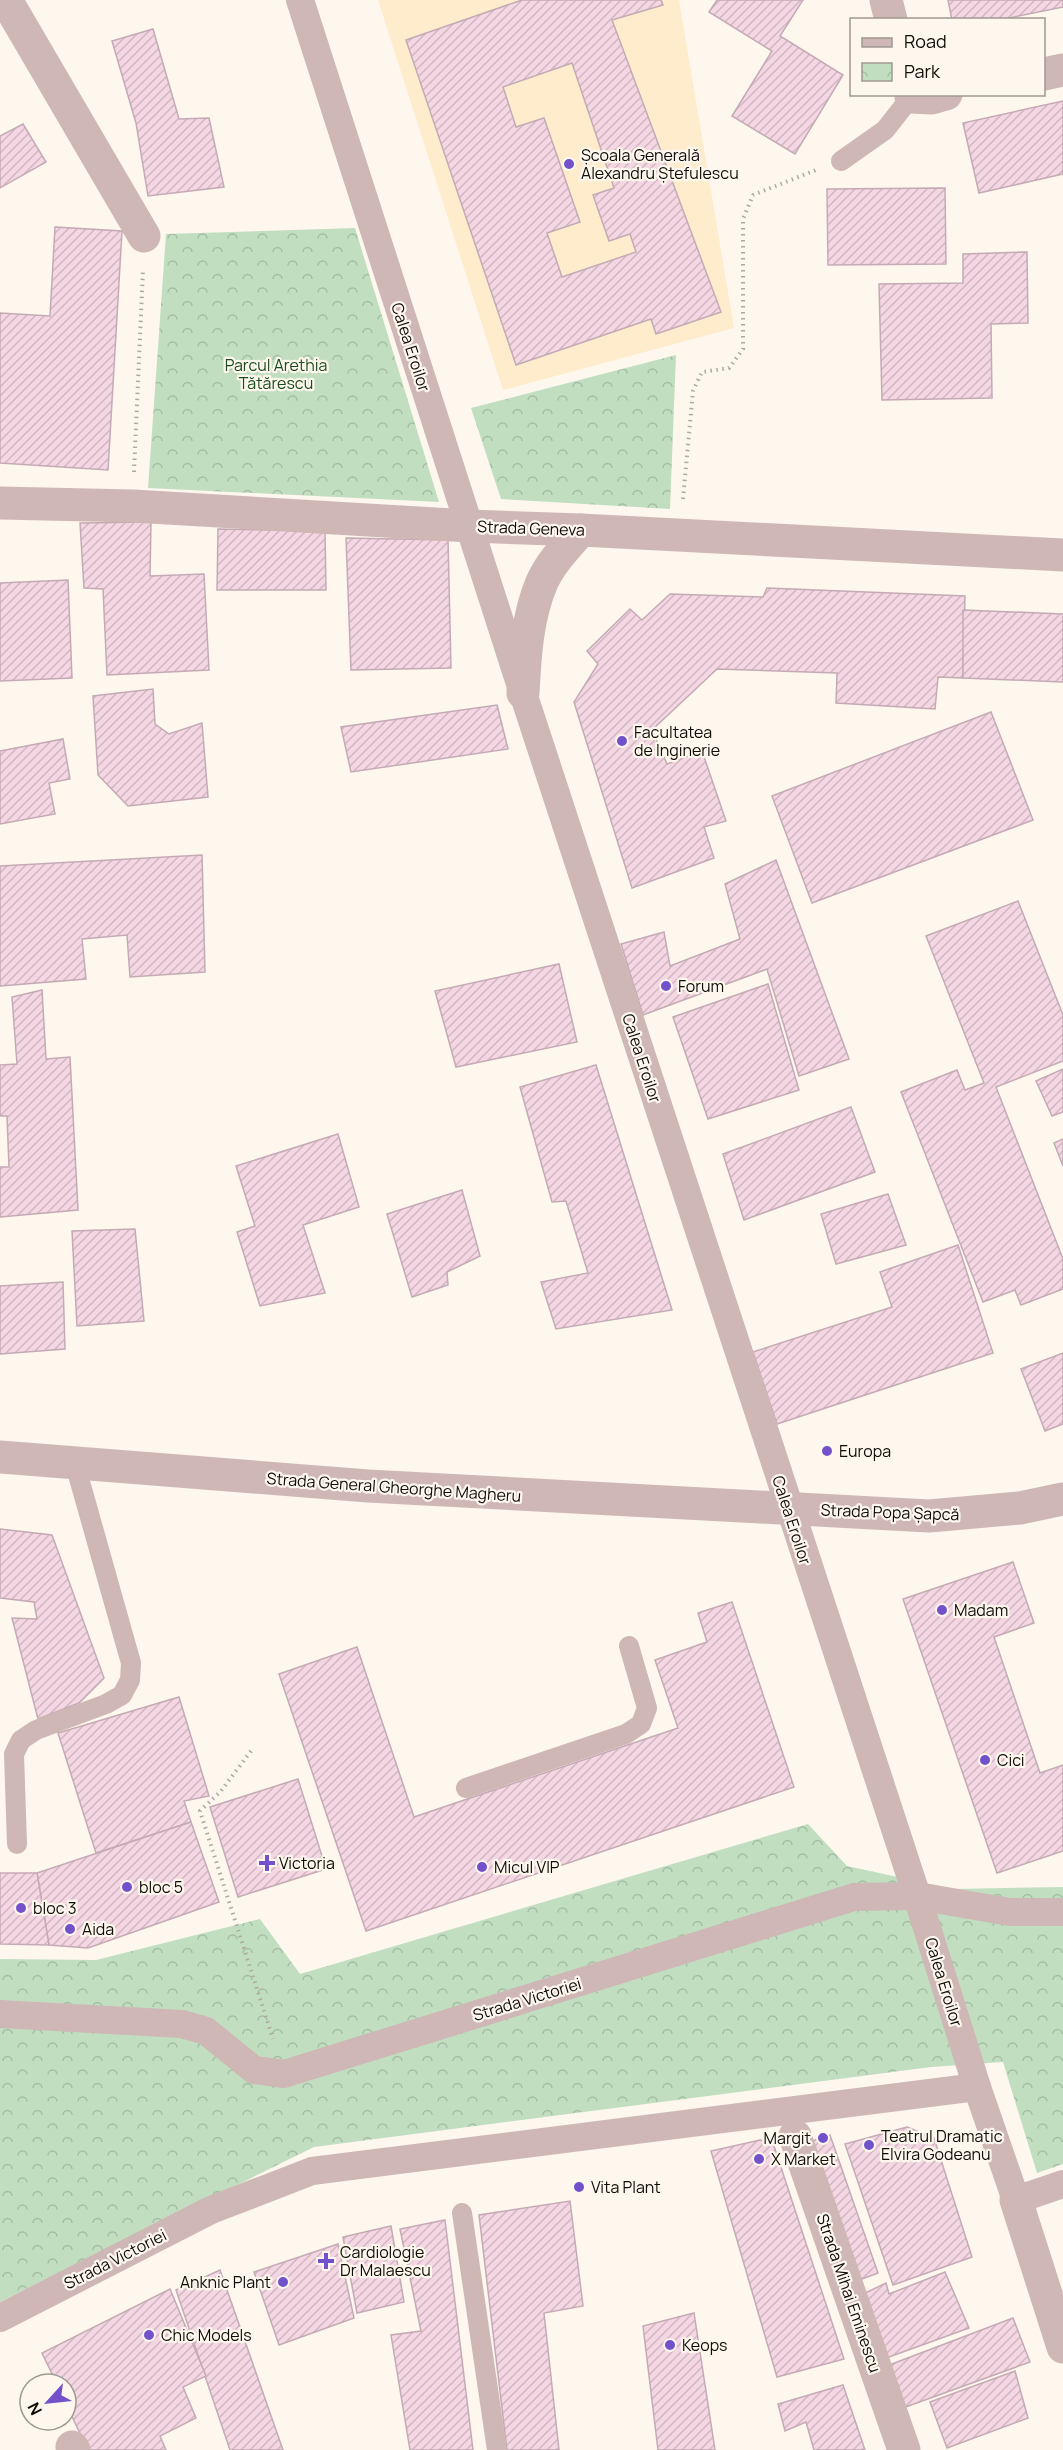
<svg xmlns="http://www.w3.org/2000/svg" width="1063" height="2450" viewBox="0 0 1063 2450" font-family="Manrope,sans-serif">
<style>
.built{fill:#feeccd}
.park{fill:url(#park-crowns)}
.building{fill:url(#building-hatch);stroke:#c5aab5;stroke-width:1.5;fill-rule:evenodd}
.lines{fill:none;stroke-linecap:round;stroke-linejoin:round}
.path{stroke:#afa9a1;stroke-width:4;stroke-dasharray:1.5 4.5;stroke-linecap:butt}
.service{stroke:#cfb7b5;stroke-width:20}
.pedestrian{stroke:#cfb7b5;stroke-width:28}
.minor{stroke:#cfb7b5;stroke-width:33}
.tertiary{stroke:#cfb7b5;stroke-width:33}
.poi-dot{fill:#7351cb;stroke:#fdf7ee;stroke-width:2}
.labels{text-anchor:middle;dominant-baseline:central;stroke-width:4.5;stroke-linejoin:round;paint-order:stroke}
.poi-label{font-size:16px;fill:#100c05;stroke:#fdf7ee;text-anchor:start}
.street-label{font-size:16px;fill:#100c05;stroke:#fdf7ee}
.park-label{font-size:16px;fill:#1a4d1d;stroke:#fdf7ee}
</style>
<defs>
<pattern id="park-crowns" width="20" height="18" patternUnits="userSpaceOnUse" patternTransform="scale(1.5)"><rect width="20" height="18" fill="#c1dec0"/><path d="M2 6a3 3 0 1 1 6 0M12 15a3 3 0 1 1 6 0" fill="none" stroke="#a5bda4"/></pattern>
<pattern id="building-hatch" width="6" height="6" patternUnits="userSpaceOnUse" patternTransform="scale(1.5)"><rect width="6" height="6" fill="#f4d7e3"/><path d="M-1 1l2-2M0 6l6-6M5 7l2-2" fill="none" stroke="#d0b7c1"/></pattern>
</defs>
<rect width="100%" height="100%" fill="#fdf7ee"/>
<path class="built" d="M378,0H679L734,328L503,390Z"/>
<g class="park">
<path d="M355,228L439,502L148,488L166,234Z"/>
<path d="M676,355L670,509L501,499L471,408Z"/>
<path d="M808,1824L847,1866L953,1889L1063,1887V2164L1037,2173L1003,2062L931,2067L314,2147L0,2302V1959L96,1960L260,1919L300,1974Z"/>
</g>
<g class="building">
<path d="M522,0H661L663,5L612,20L721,312L656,334L651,319L516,365L406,40ZM572,63L614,188L593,195L609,241L630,234L636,252L562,277L547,233L580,222L544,118L516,127L503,87Z"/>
<path d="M717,0H803L780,36L843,75L795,154L732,116L772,51L709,12Z"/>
<path d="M948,0H1063V7L999,20H952Z"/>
<path d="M153,29L179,119L209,118L224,187L148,196L136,123L112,41Z"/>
<path d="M1063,101V174L979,193L963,123Z"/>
<path d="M23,124L46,162L0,188V136Z"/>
<path d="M945,188L946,264L828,265L827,189Z"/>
<path d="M55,227L122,231L108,470L0,463V313L50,316Z"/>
<path d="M1027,252L1028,323L991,324L992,398L882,400L879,284L963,283V254Z"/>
<path d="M151,522L150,576L204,574L209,670L107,675L103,589L84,588L80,523Z"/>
<path d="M218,529L325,531L326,590H217Z"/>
<path d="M346,538L448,540L451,668L351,670Z"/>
<path d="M68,580L72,678L0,681V583Z"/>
<path d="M767,588L965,596L963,678L938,677L935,709L836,703L837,673L717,669L652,730L667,764L702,751L726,821L704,827L714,858L632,888L574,702L598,664L587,651L630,609L642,620L670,594L763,597Z"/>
<path d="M963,610L1063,614V682L963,678Z"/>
<path d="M153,689L155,724L169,734L202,723L208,797L128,806L98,775L93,696Z"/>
<path d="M497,705L508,749L351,772L341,727Z"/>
<path d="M991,712L1033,820L812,903L772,796Z"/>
<path d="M63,739L70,779L49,783L55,814L0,824V751Z"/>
<path d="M202,855L205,972L130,977L127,935L82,939L86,979L0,986V866Z"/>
<path d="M776,860L849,1059L799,1076L767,969L643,1015L621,944L664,932L670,966L740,939L725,884Z"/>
<path d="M1018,901L1063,1015V1061L996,1087L1063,1259V1289L1021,1305L1015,1290L983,1302L901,1092L957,1070L965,1090L984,1083L926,936Z"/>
<path d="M559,964L577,1042L456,1067L435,991Z"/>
<path d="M768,984L799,1090L708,1119L673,1017Z"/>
<path d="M42,990L46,1059L70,1057L78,1210L0,1217V1167H9L7,1116H0V1065L17,1064L12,997Z"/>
<path d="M596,1065L672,1310L556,1329L541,1282L588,1273L566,1201L552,1202L520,1087Z"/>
<path d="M1063,1069V1112L1052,1116L1036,1081Z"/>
<path d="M851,1107L875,1172L744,1220L723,1154Z"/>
<path d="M338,1134L359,1207L303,1225L325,1293L260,1306L237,1232L255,1226L236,1166Z"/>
<path d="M1063,1139V1166L1054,1143Z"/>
<path d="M462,1190L480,1256L447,1272L448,1285L412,1297L387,1214Z"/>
<path d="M888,1194L906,1245L836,1264L821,1214Z"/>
<path d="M135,1229L144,1321L77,1326L72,1231Z"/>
<path d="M958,1245L993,1353L777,1424L753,1352L892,1307L880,1272Z"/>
<path d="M63,1282L65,1349L0,1354V1286Z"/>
<path d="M1063,1353V1424L1045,1431L1021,1369Z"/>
<path d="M0,1529L52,1535L104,1678L79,1703L38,1719L12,1618L37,1619L34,1602L0,1598Z"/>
<path d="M1013,1562L1034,1623L994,1637L1040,1773L1063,1765V1851L997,1873L903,1599Z"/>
<path d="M732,1602L794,1787L366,1931L279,1674L357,1647L414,1817L678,1728L655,1660L707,1642L698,1613Z"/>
<path d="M179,1697L209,1796L184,1801L191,1822L96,1853L58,1733Z"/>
<path d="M298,1779L326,1869L238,1897L210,1807Z"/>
<path d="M191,1822L219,1902L88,1948L49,1945L37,1873Z"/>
<path d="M0,1873H37L49,1945L0,1944Z"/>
<path d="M907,2127L934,2138L972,2257L893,2285L845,2144Z"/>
<path d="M830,2135L878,2273L854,2282L804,2144Z"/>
<path d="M760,2140L773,2143L844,2359L777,2377L711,2151Z"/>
<path d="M570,2201L583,2306L544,2313L559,2450H507L479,2215Z"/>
<path d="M445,2220L473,2450H410L391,2335L421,2331L400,2229Z"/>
<path d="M391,2226L404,2302L357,2313L343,2237Z"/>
<path d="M338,2244L354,2318L279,2345L254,2272Z"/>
<path d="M220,2270L283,2450H230L176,2290Z"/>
<path d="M945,2272L969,2328L878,2361L857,2297L886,2283L889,2294Z"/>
<path d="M170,2289L206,2376L183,2387L196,2418L160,2436L166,2450H88L66,2404V2384H57L42,2353Z"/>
<path d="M694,2313L715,2450H658L643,2326Z"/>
<path d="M1013,2318L1030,2362L900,2409L884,2367Z"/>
<path d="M1015,2371L1028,2418L947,2448L930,2402Z"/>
<path d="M843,2385L865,2450H814L806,2422L785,2431L778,2404Z"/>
</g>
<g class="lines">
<g class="path">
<path d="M134,472L143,270"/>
<path d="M683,499L693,391L702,372L729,368L743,349V219L753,195L816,170"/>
<path d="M251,1751L221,1791L200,1811L273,2039"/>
</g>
<g class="service">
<path d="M841,161L885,130L911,97"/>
<path d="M466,1788L626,1734L641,1724L647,1708L629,1646"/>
<path d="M17,1844L14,1754L21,1740L36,1730L106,1704L122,1695L130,1680L131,1663L75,1464"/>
<path d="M462,2213L497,2450"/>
</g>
<g class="pedestrian">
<path d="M300,0L523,693L917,1896L977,2087L1016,2200L1063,2184"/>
<path d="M0,2014L182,2024L206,2031L254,2070L284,2074L854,1897L917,1896L1010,1912H1063"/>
<path d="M0,2318L211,2210L312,2171L977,2087"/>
</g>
<g class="minor">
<path d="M6,0L144,236"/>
<path d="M886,0L891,20"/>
<path d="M1044,74L1063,70"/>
<path d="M911,94V97L932,98L946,94"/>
<path d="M523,693C525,656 527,617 542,582C551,562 567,546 581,530"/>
<path d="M795,2136L904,2450"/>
<path d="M1016,2200L1063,2347"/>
<path d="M72,2447L74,2450"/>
</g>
<g class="tertiary">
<path d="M0,503L133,506L469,526L581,530L1063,555"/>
<path d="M0,1457L368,1486L929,1516L1020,1508L1063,1499"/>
</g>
</g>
<g class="poi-dot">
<circle cx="569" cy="164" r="6"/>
<circle cx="622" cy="741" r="6"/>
<circle cx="666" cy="986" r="6"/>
<circle cx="827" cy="1451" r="6"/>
<circle cx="942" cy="1610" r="6"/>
<circle cx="985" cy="1760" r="6"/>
<path d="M264 1854h6v6h6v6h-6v6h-6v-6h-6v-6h6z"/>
<circle cx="482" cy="1867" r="6"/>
<circle cx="127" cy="1887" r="6"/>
<circle cx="21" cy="1908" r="6"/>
<circle cx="70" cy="1929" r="6"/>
<circle cx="823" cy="2138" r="6"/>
<circle cx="869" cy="2145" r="6"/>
<circle cx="759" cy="2159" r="6"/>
<circle cx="579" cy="2187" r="6"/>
<path d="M323 2252h6v6h6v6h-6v6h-6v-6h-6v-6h6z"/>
<circle cx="283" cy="2282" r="6"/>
<circle cx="149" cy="2335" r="6"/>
<circle cx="670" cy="2345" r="6"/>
</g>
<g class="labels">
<g class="poi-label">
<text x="581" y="155">Școala Generală<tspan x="581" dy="18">Alexandru Ștefulescu</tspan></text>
<text x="634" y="732">Facultatea<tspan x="634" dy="18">de Inginerie</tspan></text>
<text x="678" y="986">Forum</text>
<text x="839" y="1451">Europa</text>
<text x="954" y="1610">Madam</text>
<text x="997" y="1760">Cici</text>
<text x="279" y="1863">Victoria</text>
<text x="494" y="1867">Micul VIP</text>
<text x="139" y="1887">bloc 5</text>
<text x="33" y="1908">bloc 3</text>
<text x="82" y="1929">Aida</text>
<text x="881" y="2136">Teatrul Dramatic<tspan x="881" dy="18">Elvira Godeanu</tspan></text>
<text x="811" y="2138" text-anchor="end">Margit</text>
<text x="771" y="2159">X Market</text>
<text x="591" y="2187">Vita Plant</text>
<text x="340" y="2252">Cardiologie<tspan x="340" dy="18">Dr Malaescu</tspan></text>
<text x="271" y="2282" text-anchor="end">Anknic Plant</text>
<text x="161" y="2335">Chic Models</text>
<text x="682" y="2345">Keops</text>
</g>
<g class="street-label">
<text transform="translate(411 347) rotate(72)">Calea Eroilor</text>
<text transform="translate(531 528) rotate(2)">Strada Geneva</text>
<text transform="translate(642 1058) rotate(72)">Calea Eroilor</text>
<text transform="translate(394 1487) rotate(4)">Strada General Gheorghe Magheru</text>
<text transform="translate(890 1512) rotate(2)">Strada Popa Șapcă</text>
<text transform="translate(792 1520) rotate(72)">Calea Eroilor</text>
<text transform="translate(944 1982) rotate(73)">Calea Eroilor</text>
<text transform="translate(527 1999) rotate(-17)">Strada Victoriei</text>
<text transform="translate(115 2259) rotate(-27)">Strada Victoriei</text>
<text transform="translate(849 2293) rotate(71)">Strada Mihai Eminescu</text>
</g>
<g class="park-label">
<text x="276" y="365">Parcul Arethia<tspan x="276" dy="18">Tătărescu</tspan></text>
</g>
</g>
<rect x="850" y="18" width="195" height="78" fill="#fdf7ee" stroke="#9e9991" stroke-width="1.5"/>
<rect x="862" y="38" width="30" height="9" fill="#cfb7b5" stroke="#9e9991" stroke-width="1.5"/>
<text x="904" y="48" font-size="18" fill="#100c05">Road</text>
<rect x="862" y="63" width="30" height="18" fill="url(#park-crowns)" stroke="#9e9991" stroke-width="1.5"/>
<text x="904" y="78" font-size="18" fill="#100c05">Park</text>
<g transform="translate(48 2402) rotate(243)"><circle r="28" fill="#fdf7ee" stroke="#9e9991" stroke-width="1.5"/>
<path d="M0-4.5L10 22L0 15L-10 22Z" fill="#7351cb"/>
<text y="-9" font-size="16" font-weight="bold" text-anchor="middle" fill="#100c05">N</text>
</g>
</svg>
